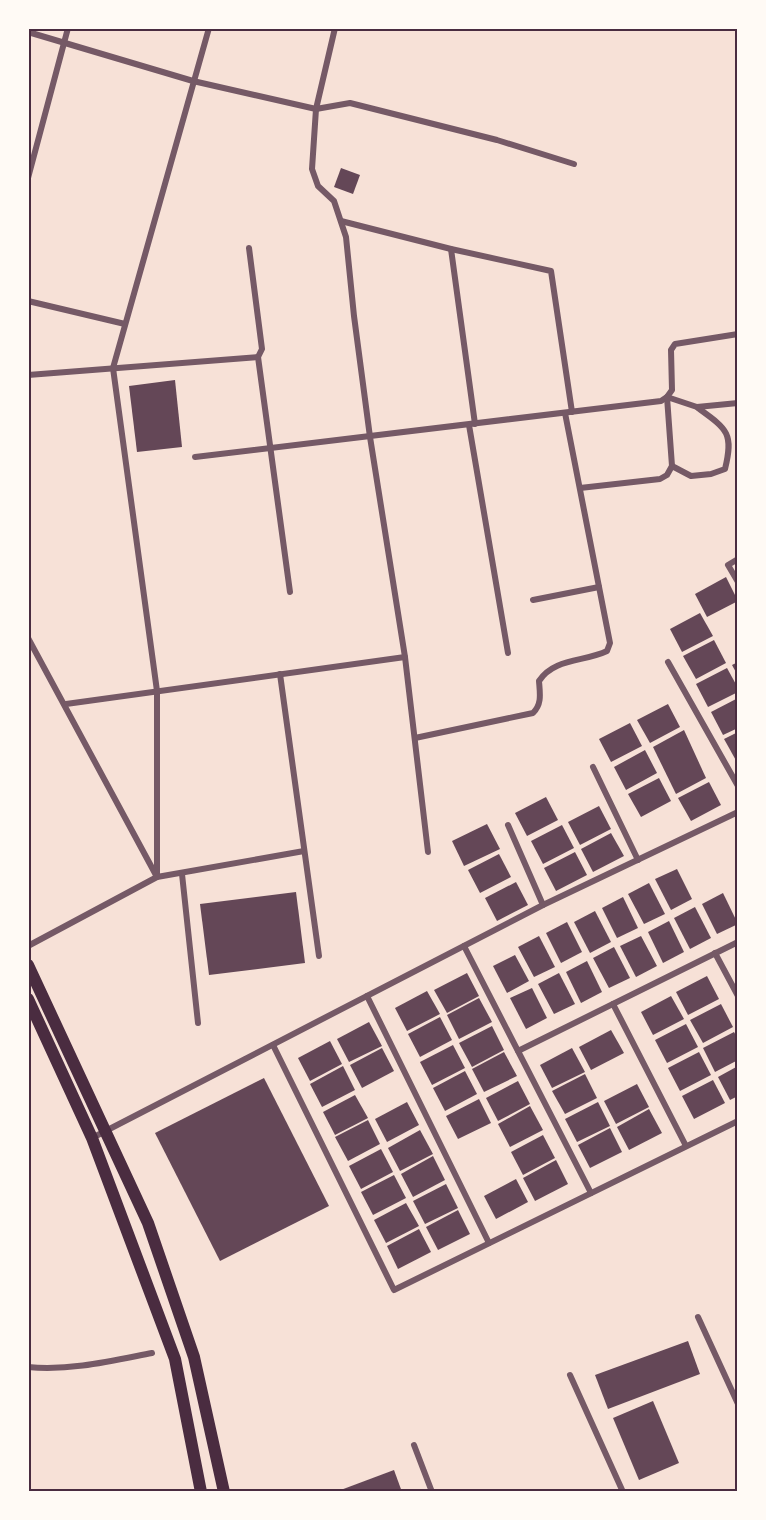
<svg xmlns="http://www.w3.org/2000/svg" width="766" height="1520" viewBox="0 0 766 1520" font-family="'PT Serif',serif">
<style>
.building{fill:#644757}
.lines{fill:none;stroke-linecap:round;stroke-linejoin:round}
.minor{stroke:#755966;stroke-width:6}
.secondary{stroke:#4a2c40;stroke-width:12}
.neatline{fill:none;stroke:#4a2c40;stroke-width:2}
</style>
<rect width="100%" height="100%" fill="#f7e1d7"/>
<g class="building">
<path d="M341,168L360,175L353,194L334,187Z"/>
<path d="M175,380L182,447L137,452L129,386Z"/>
<path d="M726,577L738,601L707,617L695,594Z"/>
<path d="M700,613L713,636L682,652L670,629Z"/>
<path d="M714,640L726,663L696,679L683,656Z"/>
<path d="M738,662V676L732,665Z"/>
<path d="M727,668L738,688V692L708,707L696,684Z"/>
<path d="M738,698V728L723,735L711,712Z"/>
<path d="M668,704L680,727L650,743L637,720Z"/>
<path d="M630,723L642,746L611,762L599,739Z"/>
<path d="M684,730L706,778L676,794L653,747Z"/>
<path d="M738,732V764L724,739Z"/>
<path d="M645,750L657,773L626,790L614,767Z"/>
<path d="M659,778L671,801L641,817L628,794Z"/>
<path d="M709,782L721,805L691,821L678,798Z"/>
<path d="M546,797L558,820L527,836L515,813Z"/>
<path d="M599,806L611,829L580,845L568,822Z"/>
<path d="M487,824L500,849L464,866L452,841Z"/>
<path d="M562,825L574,848L543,864L531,841Z"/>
<path d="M611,833L624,856L593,872L581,849Z"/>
<path d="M575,852L587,875L556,891L544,868Z"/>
<path d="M499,854L511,877L480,893L468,870Z"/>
<path d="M677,869L692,899L671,910L655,879Z"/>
<path d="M516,882L528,905L497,921L485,898Z"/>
<path d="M649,883L665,914L644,924L628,894Z"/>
<path d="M296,892L305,963L209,975L200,904Z"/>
<path d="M723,893L738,924L717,934L702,904Z"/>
<path d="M623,897L638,928L617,938L602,908Z"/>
<path d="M695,907L711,938L690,949L674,918Z"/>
<path d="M595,911L611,942L590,953L574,922Z"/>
<path d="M669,921L684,952L663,963L648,932Z"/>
<path d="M567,922L582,952L561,963L546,933Z"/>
<path d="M539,936L555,967L534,977L518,947Z"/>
<path d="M641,936L657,966L636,977L620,946Z"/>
<path d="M614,947L630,978L609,988L593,958Z"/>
<path d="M515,955L529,981L507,993L493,966Z"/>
<path d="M587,961L602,992L581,1003L566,972Z"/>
<path d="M467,973L479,996L447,1013L434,990Z"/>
<path d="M559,973L575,1004L554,1014L538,984Z"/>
<path d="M707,976L719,999L688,1015L676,992Z"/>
<path d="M532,988L547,1018L526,1029L510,998Z"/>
<path d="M427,991L440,1014L407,1031L395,1008Z"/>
<path d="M671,996L684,1019L653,1035L641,1012Z"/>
<path d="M479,998L492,1022L459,1039L447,1015Z"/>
<path d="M721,1004L733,1027L703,1043L690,1020Z"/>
<path d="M440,1017L452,1040L420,1057L408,1034Z"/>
<path d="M369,1022L382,1046L349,1062L337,1039Z"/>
<path d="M686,1024L698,1047L667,1063L655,1040Z"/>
<path d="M492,1026L504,1050L472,1067L459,1043Z"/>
<path d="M611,1030L624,1053L591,1070L579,1047Z"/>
<path d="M734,1032L738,1039V1060L715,1072L703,1048Z"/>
<path d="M330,1041L342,1064L310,1081L298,1058Z"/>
<path d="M453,1045L465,1068L432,1085L420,1062Z"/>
<path d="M382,1048L394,1071L362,1088L350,1065Z"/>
<path d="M572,1048L585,1072L552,1088L540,1065Z"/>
<path d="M504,1052L517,1076L484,1092L472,1069Z"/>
<path d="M699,1052L711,1075L680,1091L668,1068Z"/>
<path d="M343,1066L355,1090L322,1107L310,1084Z"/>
<path d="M738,1066V1096L730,1100L718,1077Z"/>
<path d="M465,1071L477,1094L445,1111L433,1088Z"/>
<path d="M585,1074L597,1098L565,1114L552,1091Z"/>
<path d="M264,1078L329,1206L220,1261L155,1133Z"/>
<path d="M713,1080L725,1103L694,1119L682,1096Z"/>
<path d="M518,1081L530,1104L498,1121L486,1098Z"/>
<path d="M637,1084L649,1107L616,1124L604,1101Z"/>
<path d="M355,1095L368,1118L335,1135L323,1112Z"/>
<path d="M479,1099L491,1123L458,1139L446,1116Z"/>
<path d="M407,1102L419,1125L387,1142L375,1119Z"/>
<path d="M598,1102L610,1126L577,1142L565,1119Z"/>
<path d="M530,1106L543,1130L510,1147L498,1124Z"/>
<path d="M649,1109L662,1133L629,1150L617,1127Z"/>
<path d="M368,1120L380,1144L348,1161L335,1137Z"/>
<path d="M610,1128L622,1152L590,1168L578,1145Z"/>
<path d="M420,1130L433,1154L400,1171L388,1148Z"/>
<path d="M543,1135L555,1158L523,1175L511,1152Z"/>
<path d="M381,1149L393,1172L361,1189L349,1166Z"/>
<path d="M433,1156L445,1180L413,1197L401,1174Z"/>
<path d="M556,1160L568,1184L535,1201L523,1178Z"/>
<path d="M394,1175L406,1198L373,1215L361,1192Z"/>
<path d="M516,1179L528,1202L496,1219L484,1196Z"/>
<path d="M446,1184L458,1208L425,1224L413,1201Z"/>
<path d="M406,1203L419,1226L386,1243L374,1220Z"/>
<path d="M458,1210L470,1234L438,1250L426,1227Z"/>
<path d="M419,1229L431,1252L398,1269L387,1246Z"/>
<path d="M688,1341L700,1374L608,1409L595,1375Z"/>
<path d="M653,1401L679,1463L639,1480L613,1418Z"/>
<path d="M394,1470L402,1492H338V1491Z"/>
</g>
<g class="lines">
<g class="minor">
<path d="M209,28L113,368L157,691V877L304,851"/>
<path d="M28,32L193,81L316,109L350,103L497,140L574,164"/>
<path d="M28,178L68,28"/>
<path d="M341,221L451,249L551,271L572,412"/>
<path d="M451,249L475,424"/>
<path d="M28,301L125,324"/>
<path d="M258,357L290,592"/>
<path d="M28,375L258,357L262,349L249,248"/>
<path d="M469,425L508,653"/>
<path d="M195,457L661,401L667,397L672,390L671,350L675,344L738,334"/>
<path d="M672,466L691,476L711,474L725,469C734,433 727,429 698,408"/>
<path d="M580,488L660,479L667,475L672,466L667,397L697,407L738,403"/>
<path d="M738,559L728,565L738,582"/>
<path d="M533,600L599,587"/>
<path d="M28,638L157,877L28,946"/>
<path d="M405,657L428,852"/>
<path d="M668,662L738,786"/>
<path d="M280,674L319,956"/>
<path d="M66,704L405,657L370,437L354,316L346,237L334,201L318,186L312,169L316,109L335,28"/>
<path d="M415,738L533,713C542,704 540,694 539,681C554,658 584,662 607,651L610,643L565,413"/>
<path d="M593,767L638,860"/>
<path d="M508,825L543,905"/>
<path d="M182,874L198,1023"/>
<path d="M464,946L591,1193"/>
<path d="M715,953L738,996"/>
<path d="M367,996L489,1243"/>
<path d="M613,1004L686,1146"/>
<path d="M273,1045L394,1290L738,1121"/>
<path d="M518,1051L738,942"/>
<path d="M92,1138L543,905L738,812"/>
<path d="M698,1317L738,1404"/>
<path d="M28,1367C70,1371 111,1361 152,1353"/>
<path d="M570,1375L623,1492"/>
<path d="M414,1445L432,1492"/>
</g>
<g class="secondary">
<path d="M28,965L148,1223L194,1357L224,1492"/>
<path d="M28,999L92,1138L175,1359L201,1492"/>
</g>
</g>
<rect width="766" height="1520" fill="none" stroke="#fffaf5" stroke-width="60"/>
<rect x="30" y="30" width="706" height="1460" class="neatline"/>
</svg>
